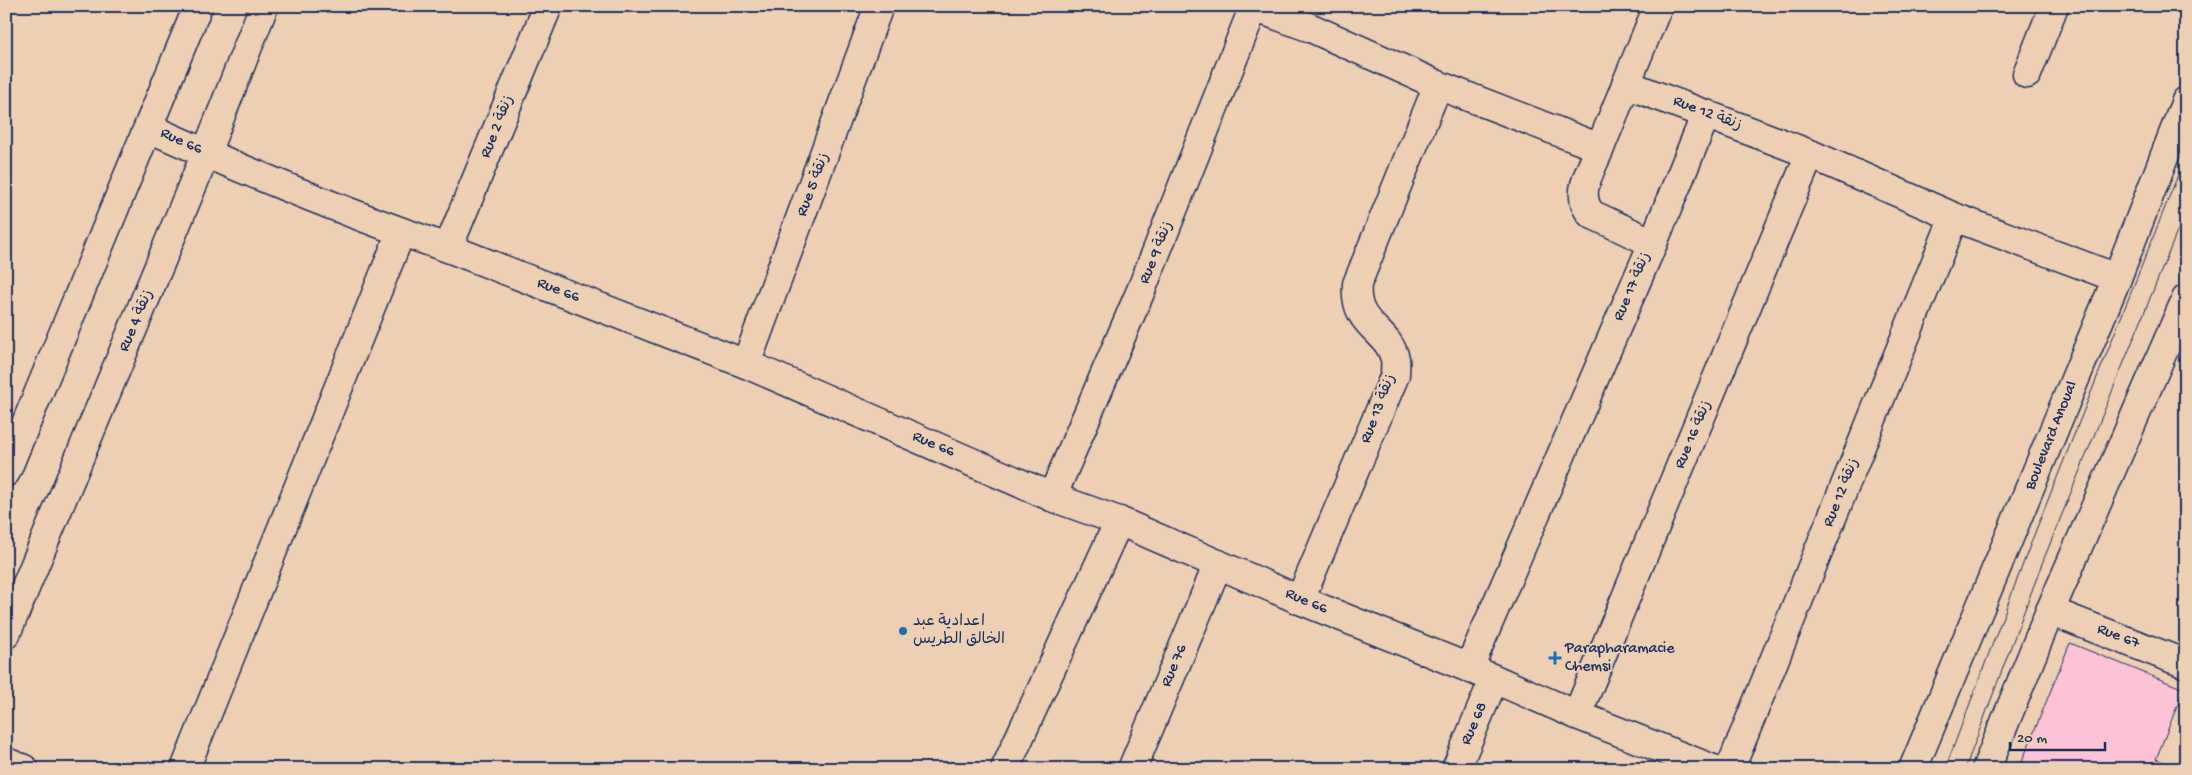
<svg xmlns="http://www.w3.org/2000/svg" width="2192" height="775" viewBox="0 0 2192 775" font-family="'Gochi Hand','Playpen Sans Arabic',sans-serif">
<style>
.building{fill:#fcc2d5;stroke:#1b2f5e}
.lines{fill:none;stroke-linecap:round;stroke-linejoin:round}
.minor-casing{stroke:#1b2f5e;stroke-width:31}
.minor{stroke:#edd0b4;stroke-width:28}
.tram{stroke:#1b2f5e;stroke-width:1}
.poi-dot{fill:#1f6fb2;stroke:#edd0b4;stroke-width:2}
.labels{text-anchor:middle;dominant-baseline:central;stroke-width:4;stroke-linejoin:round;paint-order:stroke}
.street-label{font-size:16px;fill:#1b2f5e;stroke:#edd0b4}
.poi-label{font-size:16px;fill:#1b2f5e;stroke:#edd0b4;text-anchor:start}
</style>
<rect width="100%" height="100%" fill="#edd0b4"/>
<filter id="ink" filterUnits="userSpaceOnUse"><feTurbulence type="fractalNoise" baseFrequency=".02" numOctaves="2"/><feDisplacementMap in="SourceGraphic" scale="10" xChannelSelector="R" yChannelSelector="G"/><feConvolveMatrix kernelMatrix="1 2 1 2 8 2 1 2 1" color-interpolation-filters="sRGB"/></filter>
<g filter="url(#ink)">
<path class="building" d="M2070,643L2184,689L2156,759L2181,769H2019Z"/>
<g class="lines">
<defs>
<g id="minor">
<path d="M1251,6L1311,28L1438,85L1600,148C1591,171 1574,193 1591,214L1653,243L1469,668"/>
<path d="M2027,74L2054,6"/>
<path d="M1626,84L1810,154L1954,217L2117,278"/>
<path d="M149,128C247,172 347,214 448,248L746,364L1052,497L1119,521L1300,600L1469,668L1577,715L1713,769"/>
<path d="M1600,148L1658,6"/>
<path d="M1653,243L1706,114"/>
<path d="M448,248L548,6"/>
<path d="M746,364L879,6"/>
<path d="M6,472L198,6"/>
<path d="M1052,497L1142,288L1254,6"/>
<path d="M1300,600L1395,375C1395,370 1396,364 1395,359C1388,328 1353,327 1357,284L1438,85"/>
<path d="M2050,611L2186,664"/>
<path d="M6,634L206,153L264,6"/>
<path d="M1577,715L1810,154"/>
<path d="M6,762L24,769"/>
<path d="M185,769L401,232"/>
<path d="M1005,769L1119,521"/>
<path d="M1132,769L1218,564"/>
<path d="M1456,769L1494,679"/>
<path d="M1730,769L1954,217"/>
<path d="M1913,769L2117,278L2186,101"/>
<path d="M1986,769L2050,611L2186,299"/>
</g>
</defs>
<use href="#minor" class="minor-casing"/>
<use href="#minor" class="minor"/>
<g class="tram">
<path d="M1945,769L2034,535L2186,155"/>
<path d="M1965,769L2043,561L2186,210"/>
</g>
</g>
</g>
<g class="poi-dot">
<circle cx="903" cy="631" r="5"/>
<path d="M1552.5 650.5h5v5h5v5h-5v5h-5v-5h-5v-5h5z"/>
</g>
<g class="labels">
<g class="street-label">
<text transform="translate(1707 114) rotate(21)">Rue 12 زنقة</text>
<text transform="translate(498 127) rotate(-68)">Rue 2 زنقة</text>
<text transform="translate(181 142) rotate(24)">Rue 66</text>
<text transform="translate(814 185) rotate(-69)">Rue 5 زنقة</text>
<text transform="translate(1157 253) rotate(-68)">Rue 9 زنقة</text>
<text transform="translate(1633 287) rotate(-67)">Rue 17 زنقة</text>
<text transform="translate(558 291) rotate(21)">Rue 66</text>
<text transform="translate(137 321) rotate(-67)">Rue 4 زنقة</text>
<text transform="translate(1379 409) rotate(-69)">Rue 13 زنقة</text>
<text transform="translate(1694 435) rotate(-67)">Rue 16 زنقة</text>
<text transform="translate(2052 436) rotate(-68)">Boulevard Anoual</text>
<text transform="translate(933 445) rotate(23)">Rue 66</text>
<text transform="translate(1842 493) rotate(-68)">Rue 12 زنقة</text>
<text transform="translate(1306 602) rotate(23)">Rue 66</text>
<text transform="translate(2118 637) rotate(21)">Rue 67</text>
<text transform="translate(1175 666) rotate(-67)">Rue 76</text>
<text transform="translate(1475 724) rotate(-67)">Rue 68</text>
</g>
<g class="poi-label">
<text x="913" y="622">اعدادية عبد<tspan x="913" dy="18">الخالق الطريس</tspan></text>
<text x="1565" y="649">Parapharamacie<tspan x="1565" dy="18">Chemsi</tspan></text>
</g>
</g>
<rect width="2192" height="775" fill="none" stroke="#edd0b4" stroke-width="25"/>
<rect x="12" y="12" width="2167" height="750" fill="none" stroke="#1b2f5e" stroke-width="2" filter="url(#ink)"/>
<path d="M2010 742v8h95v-8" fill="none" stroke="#1b2f5e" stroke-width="2.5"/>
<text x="2017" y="742" font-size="15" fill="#1b2f5e" stroke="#edd0b4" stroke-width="4" paint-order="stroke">20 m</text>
</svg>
